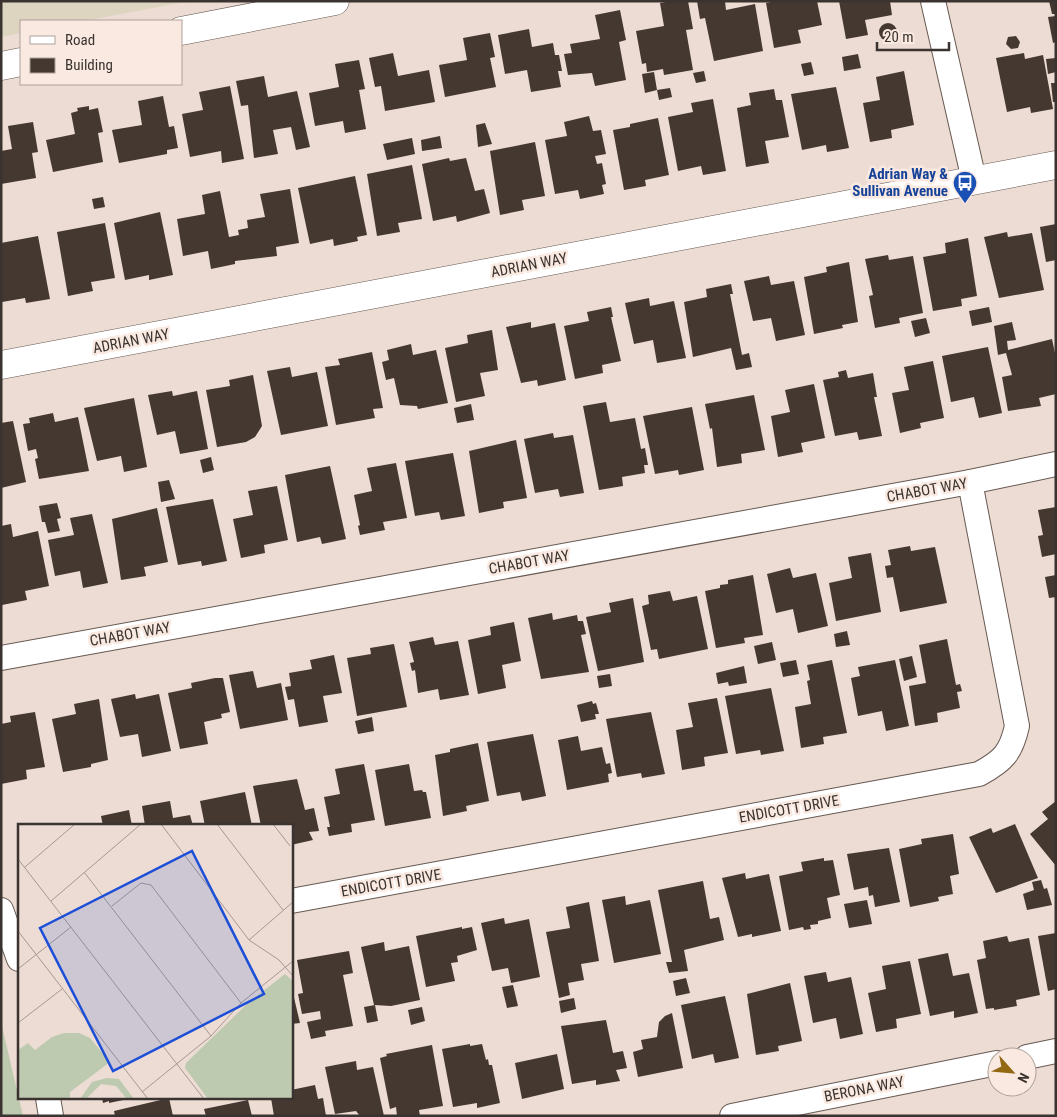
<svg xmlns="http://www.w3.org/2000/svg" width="1057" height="1117" viewBox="0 0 1057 1117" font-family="'Roboto Condensed',sans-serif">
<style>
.education{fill:#ddd5c0}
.green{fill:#bdcaaf}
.building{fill:#453831}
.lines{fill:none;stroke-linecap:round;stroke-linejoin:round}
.minor-casing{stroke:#675952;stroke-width:26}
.tertiary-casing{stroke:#675952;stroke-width:29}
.minor{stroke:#fff;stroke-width:24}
.tertiary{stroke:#fff;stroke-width:28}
.labels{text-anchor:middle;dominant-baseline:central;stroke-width:5;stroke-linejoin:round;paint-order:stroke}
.transit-label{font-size:15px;font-weight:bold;fill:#164399;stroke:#f9e9e0;text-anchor:end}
.street-label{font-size:15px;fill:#3a3330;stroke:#f9e9e0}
.inset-road{fill:none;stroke:#a59892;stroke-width:1}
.view{fill:#1d4ed8;fill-opacity:0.15;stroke:#1d4ed8;stroke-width:2.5}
.inset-edge{fill:none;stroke:#3a3330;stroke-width:2.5}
</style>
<rect width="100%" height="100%" fill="#ecdcd3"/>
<path class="education" d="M1,1H190L84,21H21V33L1,37Z"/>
<path class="green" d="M1,1022L23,1116H1Z"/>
<g class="building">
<path d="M671,1H688L693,29L686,30L693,70L664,75L663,69L647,72L646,63L642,64L636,31L664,26L660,3Z"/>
<path d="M697,1H725L726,10L755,4L763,51L714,61L705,18L700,19Z"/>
<path d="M776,1H817L822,25L798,30L801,43L774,48L766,3Z"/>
<path d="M839,1H890L892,15L865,20L868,35L846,39Z"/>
<path d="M1049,1H1056V14H1052Z"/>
<path d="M620,10L626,40L619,42L626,80L595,86L592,73L568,75L564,54L572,53L570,44L600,39L595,15Z"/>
<path d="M1056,16V42L1053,43L1048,17Z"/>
<circle cx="888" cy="32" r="9"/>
<path d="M529,29L532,47L553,43L555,55H559L562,71H558L561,87L531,92L527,70L505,74L498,35Z"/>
<path d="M490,33L495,57L490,58L496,87L445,97L439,65L467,60L463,38Z"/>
<path d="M1016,36L1020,42L1018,48L1011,49L1006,44L1008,37Z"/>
<path d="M393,53L398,76L429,70L435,102L385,111L381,86L375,87L369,58Z"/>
<path d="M1024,53L1025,59L1043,55L1053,109L1031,113L1030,107L1007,112L996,58Z"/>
<path d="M858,54L861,68L844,71L842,57Z"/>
<path d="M1056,58V72L1048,74L1046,59Z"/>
<path d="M359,60L365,89L359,90L366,129L345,133L343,121L315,126L309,93L339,87L335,64Z"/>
<path d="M811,62L814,74L804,76L801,64Z"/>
<path d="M704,71L706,81L696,83L693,73Z"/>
<path d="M904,71L914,125L891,130L892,138L870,142L863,103L880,100L876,77Z"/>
<path d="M654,72L657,90L670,88L672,97L659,100L657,90L645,93L642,74Z"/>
<path d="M264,76L268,97L297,91L310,147L296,150L291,127L273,130L278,154L254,158L248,105L241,106L236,81Z"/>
<path d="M1051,83H1056V102H1053Z"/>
<path d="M230,86L244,159L222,163L221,151L190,157L182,114L203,110L199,92Z"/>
<path d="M836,87L849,148L827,152L826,145L802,150L791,94Z"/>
<path d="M774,89L776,100H782L789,137L765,141L769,163L746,167L737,108L751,105L749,93Z"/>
<path d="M163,96L169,127L174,126L178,148L167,150V154L119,163L112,130L142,125L138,101Z"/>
<path d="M713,99L726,171L703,175L701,166L678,171L668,117L693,112L691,103Z"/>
<path d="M89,106V110L98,108L103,132L98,133L103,162L53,172L46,140L75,134L71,113L78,111L77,108Z"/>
<path d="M589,116L593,131L601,130L606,154L595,156L597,164L602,163L606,184L602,185L604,194L580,199L578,190L555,194L545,140L567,136L564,122Z"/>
<path d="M658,118L669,175L645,180L646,186L624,190L613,130L630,127V124Z"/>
<path d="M33,122L38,152L32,153L36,178L1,184V151L12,149L8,126Z"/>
<path d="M485,123L492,144L478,147L476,125Z"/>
<path d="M440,136L442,148L422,151L421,140Z"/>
<path d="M412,138L415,154L387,160L383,144Z"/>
<path d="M535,142L545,196L522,200L524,210L500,215L490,151Z"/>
<path d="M449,158L450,161L466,158L475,191L484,189L490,213L457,222L456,216L433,221L422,164Z"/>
<path d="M412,165L422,219L398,223L400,232L377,236L367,174Z"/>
<path d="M355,176L367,235L357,237L358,241L334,246L333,239L310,244L298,188Z"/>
<path d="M290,189L299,243L276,247L277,256L235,261V264L211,269L208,251L183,256L177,219L205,214L202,195L220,191L229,237L239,235L238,230L248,228L247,220L265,217L260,194Z"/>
<path d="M103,197L105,207L94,209L92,199Z"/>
<path d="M160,212L173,275L149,280V275L125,280L114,223Z"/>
<path d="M105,223L115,278L91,282L93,291L68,296L57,232Z"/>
<path d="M1056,224V260L1046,262L1040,227Z"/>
<path d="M1007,232L1008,237L1032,233L1044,290L999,298L984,237Z"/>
<path d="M38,236L50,299L26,303L25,298L2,302L1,243Z"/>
<path d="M968,238L977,296L961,299L962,306L933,311L923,257L946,253L945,243Z"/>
<path d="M888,255L889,260L913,256L923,313L899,318L900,323L875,328L869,296L873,295L865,259Z"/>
<path d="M849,262L858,322L842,325L843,328L814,334L804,277L827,272L826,267Z"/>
<path d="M769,276L771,285L794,281L805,335L776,341L771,318L753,321L744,281Z"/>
<path d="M731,284L733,294H730L742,355L749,353L752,367L736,370L731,348L693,357L684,302L707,297L706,289Z"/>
<path d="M649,298L650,306L674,301L686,358L657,363L653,340L634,344L625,303Z"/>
<path d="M611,307L613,317H611L621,361L602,365L603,373L575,379L564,326L589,321L587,312Z"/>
<path d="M989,307L992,322L972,326L969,311Z"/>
<path d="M926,318L930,333L915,337L911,321Z"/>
<path d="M531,322V328L555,323L566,380L538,386L537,380L521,383L506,327Z"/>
<path d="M1012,322L1016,340L1007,341L1008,350L1052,339L1056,358V394L1039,398L1041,406L1008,411L1002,377L1012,375L1006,353L998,355L994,326Z"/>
<path d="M492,330L498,370L480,373L485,396L456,402L445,348L468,343L467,335Z"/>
<path d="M411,344L413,355L436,350L448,403L418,409L417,406L400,405L394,378L386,380L382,362L389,360L387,350Z"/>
<path d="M988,347L1002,413L979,418L974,397L951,402L942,356Z"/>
<path d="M372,352L383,408L373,409L375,418L336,425L325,367L340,365L338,359Z"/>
<path d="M933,361L944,418L920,423L921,428L900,433L892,393L909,390L904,367Z"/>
<path d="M290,367L292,377L317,372L328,426L281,435L267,371Z"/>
<path d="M846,370L848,378L873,373L877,397H874L882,436L859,440L857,432L835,436L823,380L839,377L838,372Z"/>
<path d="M253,375L262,426L255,437L246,442L217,447L206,390L230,386L229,380Z"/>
<path d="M814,384L825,438L801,443L803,452L778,457L771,416L790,412L785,390Z"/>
<path d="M172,391L173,396L197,391L208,449L180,454L175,431L157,435L148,395Z"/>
<path d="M754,395L765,450L741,454L742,463L717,467L712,428L710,429L705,404Z"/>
<path d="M134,398L147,467L124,472L121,456L97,461L84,408Z"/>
<path d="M606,402L610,422L635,418L641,449L645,448L648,465H644L645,473L622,477L623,486L599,490L583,406Z"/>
<path d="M471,404L474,420L457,423L454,408Z"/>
<path d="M692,407L704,470L679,475L678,470L655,474L643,416Z"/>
<path d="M53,413L55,422L78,417L89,471L39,479L35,459L38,458L36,449L28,451L23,424L30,423L29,418Z"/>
<path d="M13,421L26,482L1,488V423Z"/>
<path d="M553,433L554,438L573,435L584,493L560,497L558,489L535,493L524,439Z"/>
<path d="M516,440L527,498L503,502L504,508L479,513L469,451Z"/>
<path d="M453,453L465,516L441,520L439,512L415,516L405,461Z"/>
<path d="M211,457L214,470L203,473L200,460Z"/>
<path d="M396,463L407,518L383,522L385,530L360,535L358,526L360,525L354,495L372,491L367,468Z"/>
<path d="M330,466L346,539L322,544L320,537L297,542L285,475Z"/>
<path d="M169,480L175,499L161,502L158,482Z"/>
<path d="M277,486L288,540L264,545L265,553L241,558L233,519L253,515L248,491Z"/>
<path d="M213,499L227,561L202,566L201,561L178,565L166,507Z"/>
<path d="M57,503L61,518L57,519L60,531L48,533L45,522H42L39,506Z"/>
<path d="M1056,507V554L1042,557L1038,536L1043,535L1038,510Z"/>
<path d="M157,508L168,562L144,567L146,576L121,580L112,519Z"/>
<path d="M92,514L108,583L83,588L80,571L55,576L48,540L74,535L70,518Z"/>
<path d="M11,524L13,537L38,531L49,586L25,591L27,600L2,605L1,526Z"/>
<path d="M910,546L911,551L935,547L947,603L900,612L893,577L887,578L885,566L891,565L888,550Z"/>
<path d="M871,553L881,612L836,621L829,583L852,578L848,557Z"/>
<path d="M790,568L793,578L816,573L828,626L798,633L793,609L776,613L767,574Z"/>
<path d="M753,575L763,635L744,638L745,643L716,648L705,591L720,588V585L728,584V580Z"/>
<path d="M1056,575V597L1049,598L1045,577Z"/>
<path d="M670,591L673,601L697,596L708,649L659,659L657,649L651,650L642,606L649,604L648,595Z"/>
<path d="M633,598L644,662L598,671L586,617L611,612L609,603Z"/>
<path d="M552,613L553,620L577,615L578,621H583L586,634L581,635L589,672L541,679L528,618Z"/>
<path d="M514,622L521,661L502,665L506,688L478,694L468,640L491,635L490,627Z"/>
<path d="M847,631L850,645L836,647L834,634Z"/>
<path d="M433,637L435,645L458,641L469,695L440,700L438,689L418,693L415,670L412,671L410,663L414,662L409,642Z"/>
<path d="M947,639L956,685L960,684L962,691L957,692L960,708L937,713L938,722L915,726L909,686L926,683L919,645Z"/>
<path d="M772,642L776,660L758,664L754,646Z"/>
<path d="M394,644L407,707L357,716L347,658L371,654L370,648Z"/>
<path d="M334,655L342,693L323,696L328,722L299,727L294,699L288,700L285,687L291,686L289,673L312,669L310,660Z"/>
<path d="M912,656L917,677L904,681L899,659Z"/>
<path d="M796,660L799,674L783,677L780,663Z"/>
<path d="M832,660L847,733L823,737L824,744L801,748L795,707L811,704L807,681L810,680L807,665Z"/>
<path d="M895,660L909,726L886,731L882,711L858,716L851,678L860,676L858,667Z"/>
<path d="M744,666L747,683L729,686L728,682L718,684L716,673Z"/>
<path d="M253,671L257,688L281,683L288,720L240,729L229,675Z"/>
<path d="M610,674L612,686L599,688L597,676Z"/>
<path d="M215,678H223L230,712L221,714L222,718L204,722L208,744L180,749L168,693L192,688L191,683Z"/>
<path d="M771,688L784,751L761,755L760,750L736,754L725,696Z"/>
<path d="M135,694L136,699L159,694L171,751L142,757L138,734L120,737L111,699Z"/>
<path d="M717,698L728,753L704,757L705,766L682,770L676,730L693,727L688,703Z"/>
<path d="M99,699L108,760L91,764V767L63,772L52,719L76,714L74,704Z"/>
<path d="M592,701L593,704L596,703L599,714H595L596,719L581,722L577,705Z"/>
<path d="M35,712L45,767L26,770L27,779L1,784V724L11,722L10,716Z"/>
<path d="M651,712L665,774L642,778L641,773L617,777L606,719Z"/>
<path d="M372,717L374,731L358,734L355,721Z"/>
<path d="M533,734L546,796L522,801L520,792L497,796L487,742Z"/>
<path d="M578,736L581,751L602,747L606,764L610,763L612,773L608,774L609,782L567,790L558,740Z"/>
<path d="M478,743L489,801L466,806L467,811L443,816L435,755L450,752V749Z"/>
<path d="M364,764L375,820L351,824L352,832L329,836L327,827H330L324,797L340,794L335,769Z"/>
<path d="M409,764L414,791L422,790L423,792H426L431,818L385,826L375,770Z"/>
<path d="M297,779L305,810L314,808L319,831L309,832L313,840L291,845V826H261L253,786Z"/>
<path d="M245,792L252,826H205L200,801Z"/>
<path d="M170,801L173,818L190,815L193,826H145L142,806Z"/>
<path d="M1056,801V866L1030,834L1048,819L1042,812Z"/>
<path d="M129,810L132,826H103L101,816Z"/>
<path d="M1015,824L1038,878L996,893L969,837L991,828L993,833Z"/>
<path d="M953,834L959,874L950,876L953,894L938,897L939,901L910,907L899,849L922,844L921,839Z"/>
<path d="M889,848L900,902L875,907L873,895L869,896L868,887L854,890L847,854Z"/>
<path d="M824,858V861L833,860L840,895L827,898L831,918L818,921V924L810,925L811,929L804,930L803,927L789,930L779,876L803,871L801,862Z"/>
<path d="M745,873L746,879L769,874L781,931L752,937V934L738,937L722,878Z"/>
<path d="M1041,880L1044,889L1047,888L1052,905L1027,910L1023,894L1034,890L1032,882Z"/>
<path d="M703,881L710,919L719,917L724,940L684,950L688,971L669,973L666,962H672L658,890Z"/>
<path d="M625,896L626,905L650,900L661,954L614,963L602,900Z"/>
<path d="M867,900L872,924L849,928L844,904Z"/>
<path d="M589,902L599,961L581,964L584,980L568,983L570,995L559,998L546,932L570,928L566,907Z"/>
<path d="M504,918L505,924L529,919L540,977L511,983L508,968L492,971L481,923Z"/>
<path d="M462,927V929L472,927L477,950L457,956L458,962L451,963L455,981L426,987L416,936Z"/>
<path d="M1056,933V989L1048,991L1038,936Z"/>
<path d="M1007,936L1009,942L1029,938L1040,995L1016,1000L1017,1006L994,1010V1008L986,1009L977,960L986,958L983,941Z"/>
<path d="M384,942L385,951L409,946L420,1000L391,1006L374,1005L361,947Z"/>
<path d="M349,951L353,973L343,975L353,1026L325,1031L326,1036L311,1039L307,1022L321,1019L320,1011L302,1014L298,994L303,993L297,960Z"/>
<path d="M948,953L953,976L969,973L978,1013L954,1018V1011L930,1016L918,959Z"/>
<path d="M910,961L921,1014L896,1019L897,1028L876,1032L868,993L886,989L882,966Z"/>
<path d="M826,972L828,982L851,977L863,1034L840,1039L836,1018L813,1023L804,976Z"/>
<path d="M686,978L690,993L676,996L673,981Z"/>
<path d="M790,983L802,1041L778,1046L779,1051L756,1055L747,994Z"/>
<path d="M291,985L300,1023L291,1024Z"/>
<path d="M513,985L518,1006L507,1008L502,987Z"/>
<path d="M725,996L739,1058L715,1063L713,1054L692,1059L681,1005Z"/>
<path d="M574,998L576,1009L561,1013L559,1001Z"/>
<path d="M375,1005L378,1021L367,1023L364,1007Z"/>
<path d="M422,1007L425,1021L411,1025L408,1010Z"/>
<path d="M672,1013L683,1068L638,1077L633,1052L643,1049L641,1040L657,1037L659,1022L665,1016Z"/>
<path d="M606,1020L613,1053L623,1051L627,1068L616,1070L620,1081L596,1085V1080L572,1084L561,1026Z"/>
<path d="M470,1044V1046L482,1044L486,1060L488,1059L489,1065H492L500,1103L477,1108V1103L453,1107L442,1049Z"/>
<path d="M432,1045L443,1106L419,1110L420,1116H397L396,1107L390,1109L380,1058L387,1056L386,1054Z"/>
<path d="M557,1054L564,1089L522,1099L515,1063Z"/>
<path d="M356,1061L357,1070L373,1067L384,1116H360L356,1111L335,1114L325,1067Z"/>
<path d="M315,1085L318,1099L323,1098L326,1116H274L271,1098H291V1090Z"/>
<path d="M102,1098H128V1099L109,1103V1101L103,1103Z"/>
<path d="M169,1098L173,1116H115L114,1111Z"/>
<path d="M248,1100L252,1116H206L204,1109Z"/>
</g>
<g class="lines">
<defs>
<g id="minor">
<path d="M933,1L974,180"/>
<path d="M1,658L970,482L1056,464"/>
<path d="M291,901L979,774C1003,761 1011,753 1017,726L970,482"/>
<path d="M1,910L19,959"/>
<path d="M1027,1057L1056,1051"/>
<path d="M48,1098L51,1116"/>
<path d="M732,1116L997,1063"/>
</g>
<g id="tertiary">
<path d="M181,31L335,1"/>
<path d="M1,66L21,62"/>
<path d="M1,365L1056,165"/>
</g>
</defs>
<use href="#minor" class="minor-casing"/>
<use href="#tertiary" class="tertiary-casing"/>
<use href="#minor" class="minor"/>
<use href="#tertiary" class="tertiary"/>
</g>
<defs>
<symbol id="bus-pin" viewBox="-11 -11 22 30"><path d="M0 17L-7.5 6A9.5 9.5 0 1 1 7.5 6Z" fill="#1a4fb4" stroke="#f9e9e0"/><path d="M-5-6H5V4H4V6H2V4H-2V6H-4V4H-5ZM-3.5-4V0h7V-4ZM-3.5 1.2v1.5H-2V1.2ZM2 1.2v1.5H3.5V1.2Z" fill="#fff"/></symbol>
</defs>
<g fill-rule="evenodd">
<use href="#bus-pin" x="951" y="169" width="28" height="38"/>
</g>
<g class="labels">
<g class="transit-label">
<text x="948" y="174">Adrian Way &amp;<tspan x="948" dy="17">Sullivan Avenue</tspan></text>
</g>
<g class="street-label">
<text transform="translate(529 265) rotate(-11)">ADRIAN WAY</text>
<text transform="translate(131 341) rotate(-11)">ADRIAN WAY</text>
<text transform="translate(927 490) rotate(-10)">CHABOT WAY</text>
<text transform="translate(529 562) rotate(-10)">CHABOT WAY</text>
<text transform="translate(130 634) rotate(-10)">CHABOT WAY</text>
<text transform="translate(789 809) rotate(-10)">ENDICOTT DRIVE</text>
<text transform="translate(391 883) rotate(-10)">ENDICOTT DRIVE</text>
<text transform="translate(864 1089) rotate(-11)">BERONA WAY</text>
</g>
</g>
<g transform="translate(18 824)">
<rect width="275" height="275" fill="#ecdcd3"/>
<path d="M267,150L275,157V275H190L167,244L168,239L230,179ZM46,209H61L72,214L92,238L52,268V275H0V226L10,219L17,226L34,213ZM89,254L101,255L116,275H109L98,262L83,260L68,275H62L74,258Z" fill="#bdcaaf"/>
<path class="inset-road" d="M143,0L231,116L261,136L275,152M199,0L265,86M255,0L272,22M0,35L186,275M7,43L57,0M66,48L193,212M33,77L123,0M94,82L123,59L133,61L223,179M0,107L130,275M231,116L275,78M0,145L53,103M0,199L44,165M124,268L193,212L223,179L275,137"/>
<path class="view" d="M174,27L246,170L95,247L22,104Z"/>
<rect width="275" height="275" class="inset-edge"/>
</g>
<rect width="1057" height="1117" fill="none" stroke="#3a3330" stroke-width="5"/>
<rect x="20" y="20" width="162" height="65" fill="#f9e9e0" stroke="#ada09a"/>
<rect x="30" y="36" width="25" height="8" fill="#ffffff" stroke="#ada09a"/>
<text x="65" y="45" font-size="15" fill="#3a3330">Road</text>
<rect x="30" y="58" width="25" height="15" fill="#453831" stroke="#ada09a"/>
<text x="65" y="70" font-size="15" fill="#3a3330">Building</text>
<g transform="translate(1012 1072) rotate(117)"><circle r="24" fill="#f9e9e0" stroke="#ada09a"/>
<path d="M0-4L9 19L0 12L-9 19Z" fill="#926912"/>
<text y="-8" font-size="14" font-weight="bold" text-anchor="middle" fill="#3a3330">N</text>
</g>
<path d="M877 42v8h72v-8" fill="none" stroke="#3a3330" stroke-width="2.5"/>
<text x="884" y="42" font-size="15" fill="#3a3330" stroke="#f9e9e0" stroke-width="4" paint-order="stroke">20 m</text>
</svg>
